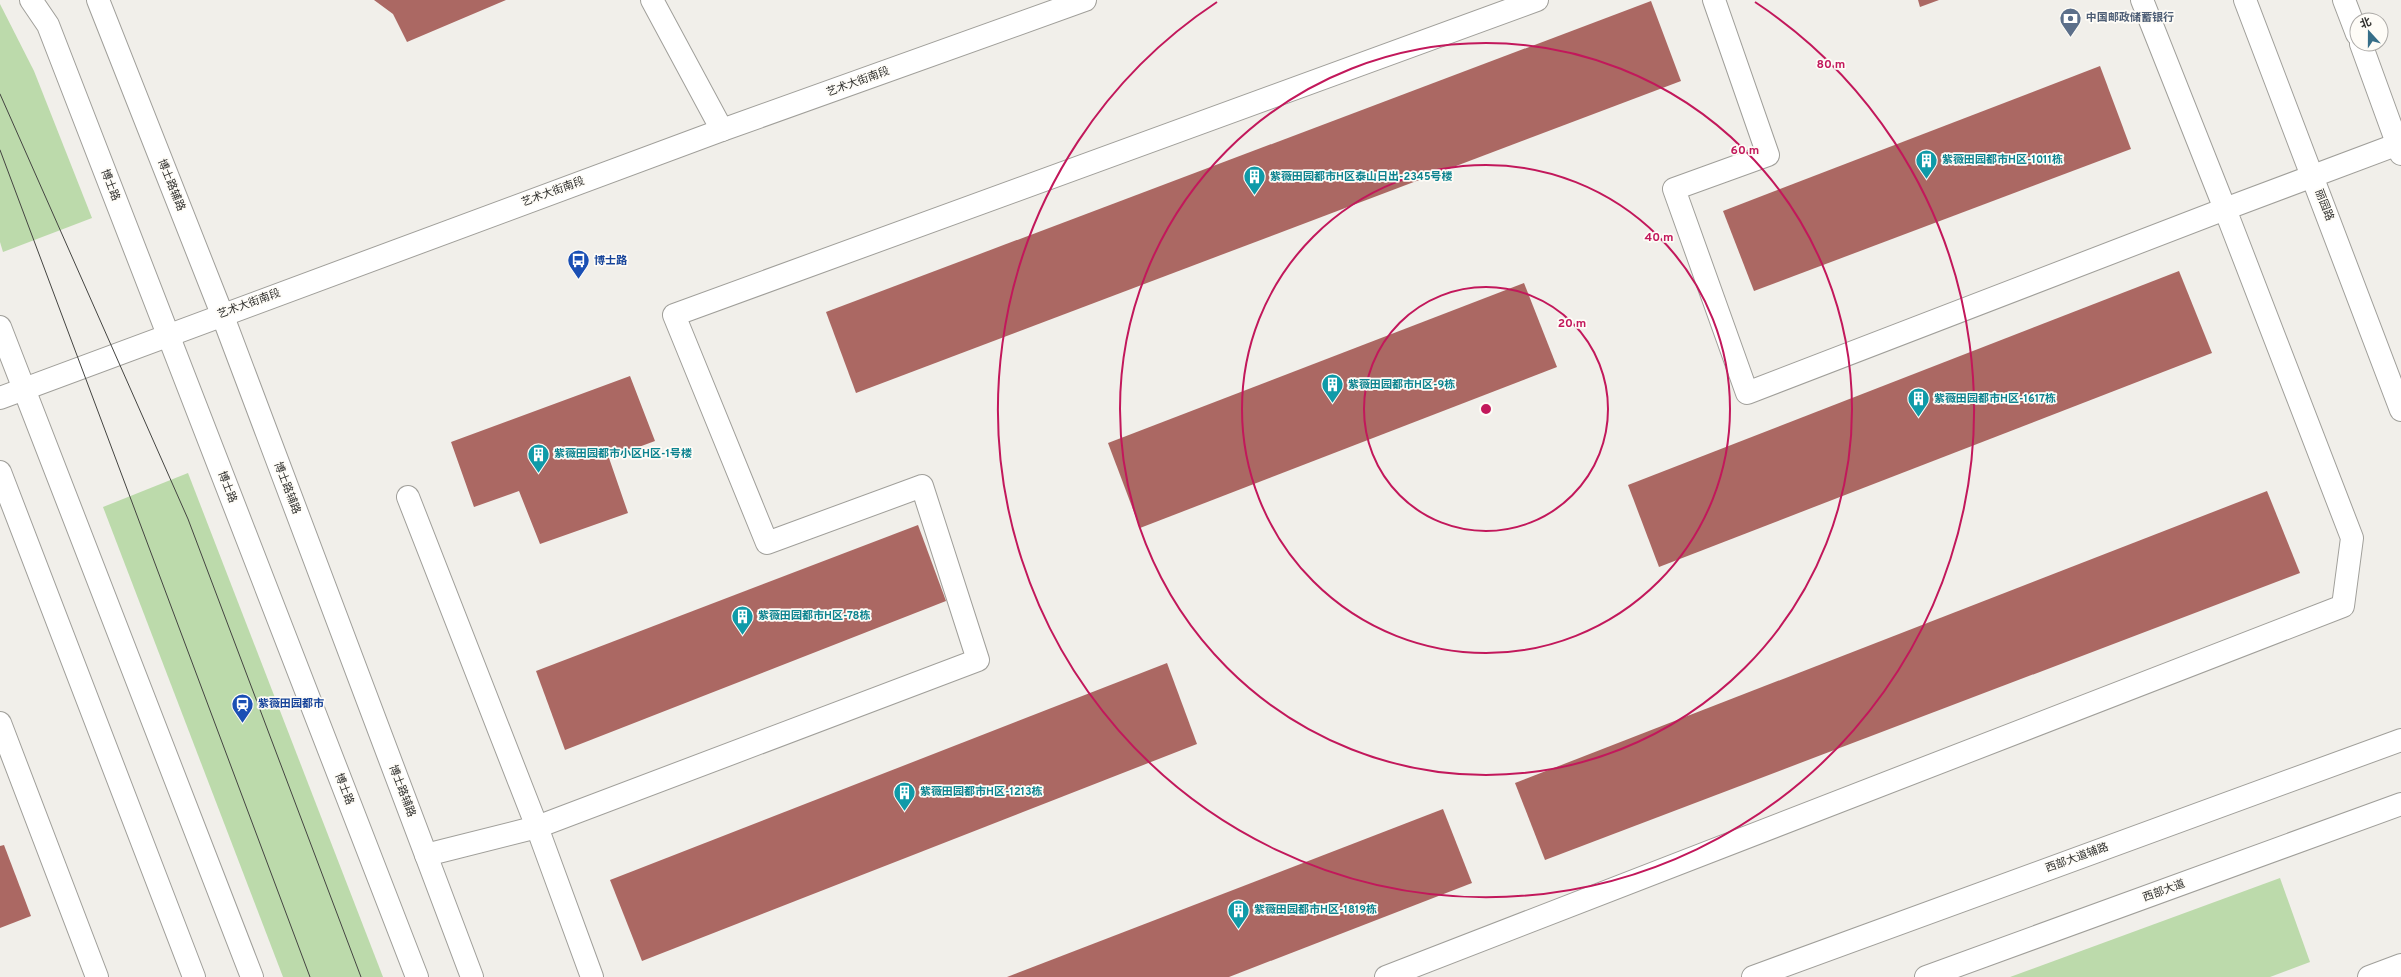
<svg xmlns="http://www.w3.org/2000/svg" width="2401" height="977" viewBox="0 0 2401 977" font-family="Overpass,'Noto Sans SC',sans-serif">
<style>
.green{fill:#bcdaab}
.building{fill:#ab6863}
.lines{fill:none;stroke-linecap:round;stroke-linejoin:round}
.street-casing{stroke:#a09f9a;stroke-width:24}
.secondary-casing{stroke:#a09f9a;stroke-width:24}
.primary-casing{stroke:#a09f9a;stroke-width:24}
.street{stroke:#fff;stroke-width:22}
.secondary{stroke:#fff;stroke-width:22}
.primary{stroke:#fff;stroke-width:22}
.tram{stroke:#444441;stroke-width:1}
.ring{fill:none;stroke:#c2185b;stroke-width:2}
.labels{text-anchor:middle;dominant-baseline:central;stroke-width:3.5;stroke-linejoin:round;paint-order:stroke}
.service-label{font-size:11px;font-weight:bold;fill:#4e5e75;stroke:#fefcf7;text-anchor:start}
.street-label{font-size:11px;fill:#30302e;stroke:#fefcf7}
.culture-label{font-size:11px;font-weight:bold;fill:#0d838f;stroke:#fefcf7;text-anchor:start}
.transit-label{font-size:11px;font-weight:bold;fill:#164399;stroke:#fefcf7;text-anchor:start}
.centre{fill:#c2185b;stroke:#fefcf7;stroke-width:2}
.ring-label{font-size:12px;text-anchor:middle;font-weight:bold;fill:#c2185b;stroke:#fefcf7;stroke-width:3.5;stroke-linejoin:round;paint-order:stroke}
</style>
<rect width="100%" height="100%" fill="#f1efea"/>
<g class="green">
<path d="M0,4L34,71L92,218L3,252L0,242Z"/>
<path d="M188,473L383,977H283L103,507Z"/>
<path d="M2280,878L2310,962L2270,977H2010Z"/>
</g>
<g class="building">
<path d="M374,0H506L407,42L393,14Z"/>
<path d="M1918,0H1939L1920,7Z"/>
<path d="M1651,1L1681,81L856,393L826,312Z"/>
<path d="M2100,66L2131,149L1754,291L1723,211Z"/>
<path d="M2179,271L2212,353L1659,567L1628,485Z"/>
<path d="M1524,283L1557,367L1140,528L1108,443Z"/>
<path d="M630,376L655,441L609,458L628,513L540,544L519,491L474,507L451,442Z"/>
<path d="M2267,491L2300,573L1545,860L1515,783Z"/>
<path d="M918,525L946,601L565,750L536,671Z"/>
<path d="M1167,663L1197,744L642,961L610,880Z"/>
<path d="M1443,809L1472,883L1229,977H1007Z"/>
<path d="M4,845L31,916L0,928V846Z"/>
</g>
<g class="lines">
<defs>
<g id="street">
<path d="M98,0L222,314L472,977"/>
<path d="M652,0L722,130"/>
<path d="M1714,0L1768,155L1674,189L1747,393L2225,209L2142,0"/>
<path d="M2344,0L2357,34"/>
<path d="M2361,44L2401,154"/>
<path d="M0,472L194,977"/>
<path d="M408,497L537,827L592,977"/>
<path d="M0,723L97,977"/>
<path d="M426,855L537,827L978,660L922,486L767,543L674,315L1537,0"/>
<path d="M1386,977L2343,606L2352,538L2225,209L2401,143"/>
<path d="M1753,977L2401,740"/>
</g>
<g id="secondary">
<path d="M2245,0L2401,410"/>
<path d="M0,398L722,130L1085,0"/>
</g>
<g id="primary">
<path d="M31,0L48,25L417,977"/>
<path d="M0,327L252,977"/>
<path d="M1926,977L2401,804"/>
<path d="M2369,977L2401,965"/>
</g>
</defs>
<use href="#street" class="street-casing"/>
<use href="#secondary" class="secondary-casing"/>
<use href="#primary" class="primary-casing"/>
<use href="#street" class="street"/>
<use href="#secondary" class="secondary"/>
<use href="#primary" class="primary"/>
<g class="tram">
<path d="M0,94L188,519L361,977"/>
<path d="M0,150L310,977"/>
</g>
</g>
<g class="ring">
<circle cx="1486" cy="409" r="122"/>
<circle cx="1486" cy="409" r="244"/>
<circle cx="1486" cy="409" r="366"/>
<path d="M1755 2A488 488 0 1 1 1217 2"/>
</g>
<defs>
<symbol id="bank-pin" viewBox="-11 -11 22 30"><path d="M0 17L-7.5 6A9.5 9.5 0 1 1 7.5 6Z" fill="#5c6f8a" stroke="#fefcf7"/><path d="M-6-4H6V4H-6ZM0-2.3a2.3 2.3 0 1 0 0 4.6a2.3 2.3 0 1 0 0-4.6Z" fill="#fff"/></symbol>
<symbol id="building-pin" viewBox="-11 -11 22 30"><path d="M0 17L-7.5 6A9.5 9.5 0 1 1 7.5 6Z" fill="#0f9aa8" stroke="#fefcf7"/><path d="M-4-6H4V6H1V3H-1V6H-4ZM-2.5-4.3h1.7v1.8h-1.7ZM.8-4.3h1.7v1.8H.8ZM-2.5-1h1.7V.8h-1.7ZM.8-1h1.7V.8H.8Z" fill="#fff"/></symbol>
<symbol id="bus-pin" viewBox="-11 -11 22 30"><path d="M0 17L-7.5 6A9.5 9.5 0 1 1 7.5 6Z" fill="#1a4fb4" stroke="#fefcf7"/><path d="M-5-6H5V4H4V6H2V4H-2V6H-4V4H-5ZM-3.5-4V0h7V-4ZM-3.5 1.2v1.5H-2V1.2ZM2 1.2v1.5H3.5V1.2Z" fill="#fff"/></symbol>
<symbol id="station-pin" viewBox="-11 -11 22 30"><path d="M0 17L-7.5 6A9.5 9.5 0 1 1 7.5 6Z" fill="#1a4fb4" stroke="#fefcf7"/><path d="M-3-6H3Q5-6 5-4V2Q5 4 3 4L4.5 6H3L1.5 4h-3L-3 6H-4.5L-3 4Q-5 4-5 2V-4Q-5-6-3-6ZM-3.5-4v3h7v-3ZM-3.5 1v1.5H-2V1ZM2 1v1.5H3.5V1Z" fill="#fff"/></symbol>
</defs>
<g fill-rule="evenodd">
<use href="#bank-pin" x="2058" y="6" width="25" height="34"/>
<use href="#building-pin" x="1914" y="148" width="25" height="34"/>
<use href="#building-pin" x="1242" y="164" width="25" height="34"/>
<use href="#bus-pin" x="566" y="248" width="25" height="34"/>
<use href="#building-pin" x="1320" y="372" width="25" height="34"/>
<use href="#building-pin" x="1906" y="386" width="25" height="34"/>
<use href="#building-pin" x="526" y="442" width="25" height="34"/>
<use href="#building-pin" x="730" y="604" width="25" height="34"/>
<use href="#station-pin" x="230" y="692" width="25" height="34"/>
<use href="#building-pin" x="892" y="780" width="25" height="34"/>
<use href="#building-pin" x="1226" y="898" width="25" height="34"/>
</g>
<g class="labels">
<g class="service-label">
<text x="2086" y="18">中国邮政储蓄银行</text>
</g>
<g class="street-label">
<text transform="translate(858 82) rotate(-20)">艺术大街南段</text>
<text transform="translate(110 185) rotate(69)">博士路</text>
<text transform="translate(171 185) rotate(68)">博士路辅路</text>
<text transform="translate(553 192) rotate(-20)">艺术大街南段</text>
<text transform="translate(2324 205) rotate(69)">丽园路</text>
<text transform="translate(249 304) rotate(-20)">艺术大街南段</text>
<text transform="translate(227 487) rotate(69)">博士路</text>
<text transform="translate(287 488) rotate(69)">博士路辅路</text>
<text transform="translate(344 789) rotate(69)">博士路</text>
<text transform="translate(402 791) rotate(69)">博士路辅路</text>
<text transform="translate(2077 858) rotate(-20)">西部大道辅路</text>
<text transform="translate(2164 891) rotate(-20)">西部大道</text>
</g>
<g class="culture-label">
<text x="1942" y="160">紫薇田园都市H区-1011栋</text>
<text x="1270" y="177">紫薇田园都市H区泰山日出-2345号楼</text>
<text x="1348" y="385">紫薇田园都市H区-9栋</text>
<text x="1934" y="399">紫薇田园都市H区-1617栋</text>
<text x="554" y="454">紫薇田园都市小区H区-1号楼</text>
<text x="758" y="616">紫薇田园都市H区-78栋</text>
<text x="920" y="792">紫薇田园都市H区-1213栋</text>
<text x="1254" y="910">紫薇田园都市H区-1819栋</text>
</g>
<g class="transit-label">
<text x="594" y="261">博士路</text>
<text x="258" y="704">紫薇田园都市</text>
</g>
</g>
<circle cx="1486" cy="409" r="6" class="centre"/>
<g class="ring-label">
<text x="1831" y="68">80 m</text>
<text x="1745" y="154">60 m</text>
<text x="1659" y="241">40 m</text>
<text x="1572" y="327">20 m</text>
</g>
<g transform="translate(2369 32) rotate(339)"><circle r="19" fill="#fefcf7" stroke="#acaaa7"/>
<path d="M0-3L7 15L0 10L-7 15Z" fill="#366e88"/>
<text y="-6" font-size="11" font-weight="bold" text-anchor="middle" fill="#30302e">北</text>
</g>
</svg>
